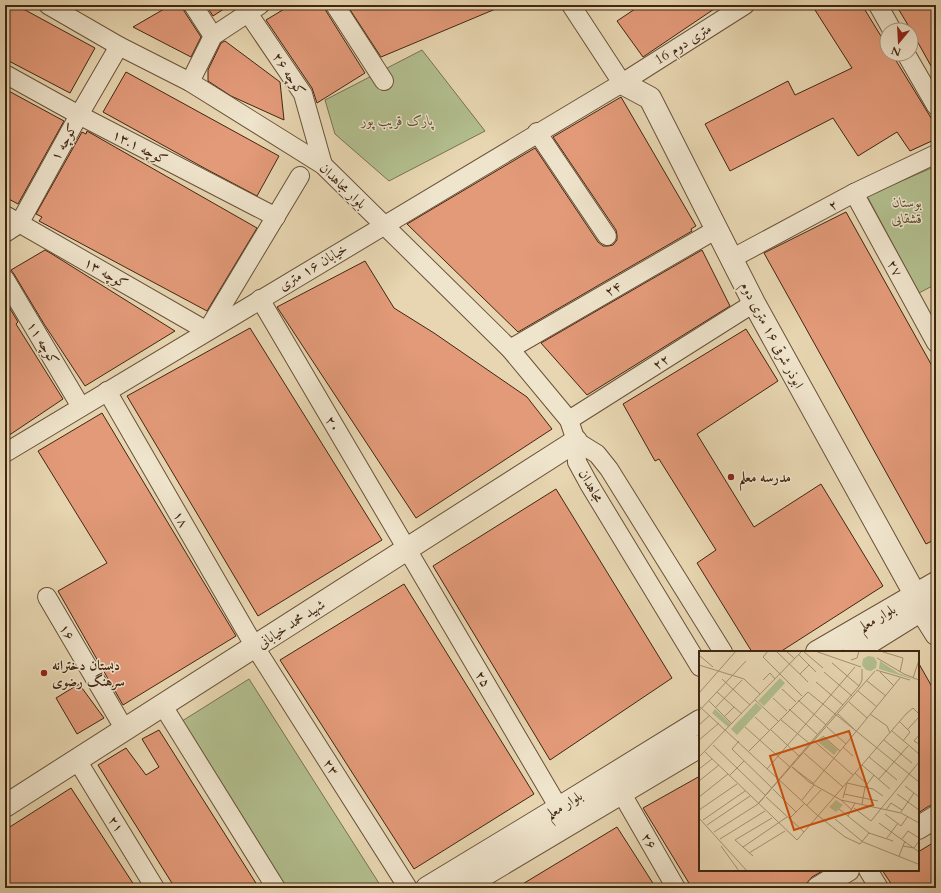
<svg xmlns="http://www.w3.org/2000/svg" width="941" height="893" viewBox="0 0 941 893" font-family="Cardo,Amiri,serif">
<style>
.green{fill:#b2be8e;stroke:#797250}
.building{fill:#e39a79;stroke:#402611}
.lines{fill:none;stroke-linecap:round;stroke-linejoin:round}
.minor-casing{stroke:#6a5239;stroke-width:20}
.tertiary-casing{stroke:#6a5239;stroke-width:24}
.minor{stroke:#efe4cc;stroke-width:18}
.tertiary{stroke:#efe4cc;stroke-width:22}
.poi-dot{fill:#8f2418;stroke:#efe4cc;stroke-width:1.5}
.labels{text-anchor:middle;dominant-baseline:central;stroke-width:3;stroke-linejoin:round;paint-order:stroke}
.street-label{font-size:14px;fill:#402611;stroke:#efe4cc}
.park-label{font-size:14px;font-style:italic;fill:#5c4c30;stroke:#efe4cc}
.poi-label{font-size:14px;font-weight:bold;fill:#402611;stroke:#efe4cc;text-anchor:start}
.inset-road{fill:none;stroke:#a49071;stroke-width:1}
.view{fill:#cf510d;fill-opacity:0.15;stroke:#cf510d;stroke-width:2}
.inset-edge{fill:none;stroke:#402611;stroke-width:2}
</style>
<rect width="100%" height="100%" fill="#e7d6b1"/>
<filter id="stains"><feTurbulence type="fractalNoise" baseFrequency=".005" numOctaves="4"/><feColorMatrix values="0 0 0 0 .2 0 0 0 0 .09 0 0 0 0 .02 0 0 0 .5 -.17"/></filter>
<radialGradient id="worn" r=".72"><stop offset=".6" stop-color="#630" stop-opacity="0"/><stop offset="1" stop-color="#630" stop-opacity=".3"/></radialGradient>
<g class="green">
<path d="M422,50L485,131L389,181L335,134L325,100Z"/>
<path d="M936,166V284L919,293L867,196Z"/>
<path d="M249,679L382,888H283L179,723Z"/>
</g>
<g class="building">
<path d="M5,5H16L95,48L70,93L5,59Z"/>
<path d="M171,5H183L184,11L201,37L191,57L133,27Z"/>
<path d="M206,5H230L213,16Z"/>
<path d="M291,5H325L326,11L365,73L317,103L312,88L266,20Z"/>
<path d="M347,5H505L381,57Z"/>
<path d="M641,5H720L643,57L617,21Z"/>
<path d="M823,5H862L887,46V54H892L936,126V139L910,151L897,132L858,156L833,118L730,171L705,124L788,81L795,95L852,68L815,10Z"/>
<path d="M896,5H936V75L911,30Z"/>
<path d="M225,41L280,82L284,120L231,96L208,81V70L221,43Z"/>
<path d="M126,72L279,156L257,196L206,169L103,112Z"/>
<path d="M5,89L64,121L18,204L5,197Z"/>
<path d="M621,97L696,226L691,229L692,231L518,332L407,224L535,148L598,242L603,246H608L613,245L617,240V235L616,230L553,137Z"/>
<path d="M87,131L257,228L207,311L39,221L42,217L36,214L82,132L86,134Z"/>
<path d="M846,212L936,373V539L926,544L764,253Z"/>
<path d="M45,250L52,254L175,331L85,386L44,324L14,274L11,270Z"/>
<path d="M702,250L730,306L587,395L541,343Z"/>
<path d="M365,261L394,308L434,333L527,397L552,429L416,518L277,307Z"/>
<path d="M5,300L18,322L16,324L63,399L5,438Z"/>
<path d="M250,328L382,540L258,616L127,396Z"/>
<path d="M746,329L778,381L697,434L754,527L821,484L883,586L780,652H752L697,563L716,550L659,459L655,461L623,404Z"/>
<path d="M102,413L236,636L123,705L58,591L107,563L38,451Z"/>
<path d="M556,489L672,678L550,760L433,566Z"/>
<path d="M404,584L534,794L414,869L280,660Z"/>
<path d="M918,662L936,694V805L929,806L918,813Z"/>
<path d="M79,684L104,718L77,734L56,698Z"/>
<path d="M159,730L259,888H175L98,765L126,748L146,775L159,767L142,739Z"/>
<path d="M700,776V870H824L812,877L807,883L798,888H692L643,808Z"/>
<path d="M71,788L136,888H5V830Z"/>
<path d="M617,827L656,888H516Z"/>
<path d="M936,841V888H894L882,870H918V852Z"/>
</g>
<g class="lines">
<defs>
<g id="minor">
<path d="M48,5L119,46L190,82L323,165L510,349L569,420L576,441L577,462L589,484L700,667"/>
<path d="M193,5L213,36"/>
<path d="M335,5L384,81"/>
<path d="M571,5L622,83"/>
<path d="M878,5L892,30"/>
<path d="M248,13L303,94L323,165"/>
<path d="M906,54L936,106"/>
<path d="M5,74L79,115L276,217"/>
<path d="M190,82L213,36L260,5"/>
<path d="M537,132L607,236"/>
<path d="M854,193L936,343"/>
<path d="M5,215L207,331L300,176"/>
<path d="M5,233L19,224L79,115L119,46"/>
<path d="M731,259L854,193L936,154"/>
<path d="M5,279L81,407"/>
<path d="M260,299L559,808"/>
<path d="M510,349L717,229"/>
<path d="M107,391L255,647L408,888"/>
<path d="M569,420L754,303"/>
<path d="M576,441L597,454L609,469L723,652"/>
<path d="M5,453L622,83L745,5"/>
<path d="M47,597L125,730"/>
<path d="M163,706L276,888"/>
<path d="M77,760L155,888"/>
<path d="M622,794L676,888"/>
<path d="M868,870L879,888"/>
</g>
<g id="tertiary">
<path d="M622,83L650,98L754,303L916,596L921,610L936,634"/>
<path d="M817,652L936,583"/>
<path d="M854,652L936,601"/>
<path d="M5,806L576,441"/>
<path d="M918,828L936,817"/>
<path d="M427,888L559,808L700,721"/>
<path d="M462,888L700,746"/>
<path d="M818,888L848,870"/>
</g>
</defs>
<use href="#minor" class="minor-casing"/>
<use href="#tertiary" class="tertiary-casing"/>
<use href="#minor" class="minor"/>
<use href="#tertiary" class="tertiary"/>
</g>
<g class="poi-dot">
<circle cx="731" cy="477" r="4"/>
<circle cx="44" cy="673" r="4"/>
</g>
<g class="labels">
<g class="street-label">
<text transform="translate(683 44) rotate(-32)">16 متری دوم</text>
<text transform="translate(289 74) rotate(57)">کوچه ۲۶</text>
<text transform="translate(64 142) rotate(-61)">کوچه ۱</text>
<text transform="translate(140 147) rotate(27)">کوچه ۱۳.۱</text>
<text transform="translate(343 186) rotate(44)">بلوار مجاهدان</text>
<text transform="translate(833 205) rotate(-28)">۲</text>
<text transform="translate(313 267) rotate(-31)">خیابان ۱۶ متری</text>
<text transform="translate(895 268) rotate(61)">۲۷</text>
<text transform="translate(106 273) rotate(30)">کوچه ۱۳</text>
<text transform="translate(613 289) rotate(-30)">۲۴</text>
<text transform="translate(772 335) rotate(62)">ابوذر شرقی ۱۶ متری دوم</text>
<text transform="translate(43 343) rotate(59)">کوچه ۱۱</text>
<text transform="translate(661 362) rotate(-32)">۲۲</text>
<text transform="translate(333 424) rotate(60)">۲۰</text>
<text transform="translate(591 486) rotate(60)">مجاهدان</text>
<text transform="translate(181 519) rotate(60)">۱۸</text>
<text transform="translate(877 618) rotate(-30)">بلوار معلم</text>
<text transform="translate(291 624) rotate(-33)">شهید محمد خیابانی</text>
<text transform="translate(67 632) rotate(60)">۱۶</text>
<text transform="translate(483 679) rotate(59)">۲۵</text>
<text transform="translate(331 767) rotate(58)">۲۳</text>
<text transform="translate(564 805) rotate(-32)">بلوار معلم</text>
<text transform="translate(116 824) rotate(58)">۲۱</text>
<text transform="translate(649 841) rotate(60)">۲۶</text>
</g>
<g class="park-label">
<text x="397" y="120">پارک قریب پور</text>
<text x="907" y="202">بوستان<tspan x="907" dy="16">قشقایی</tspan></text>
</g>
<g class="poi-label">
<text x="739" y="477">مدرسه معلم</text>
<text x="52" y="665">دبستان دخترانه<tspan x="52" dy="16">سرهنگ رضوی</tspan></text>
</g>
</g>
<g transform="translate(699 651)">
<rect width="220" height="220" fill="#e7d6b1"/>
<path d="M169,5L175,6L178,11L177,17L172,20L167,19L163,14L164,8ZM181,10L199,22L220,30L180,18ZM81,27L86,32L65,55L59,50ZM57,52L63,57L38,84L32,78ZM16,58L32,73L29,76L13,62ZM123,85L139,99L135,104L118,90ZM137,149L144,154L137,161L130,156Z" fill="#b2be8e"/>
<path class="inset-road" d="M69,0L64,6L81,23M77,0L109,31M87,0L96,8M104,0L124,17M116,0L162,16M181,0L204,7L201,21M100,4L117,21M1,5L14,16M178,7L205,23L220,29M152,9L158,7L160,0M133,12L160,35M0,14L45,28L61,43M163,18V29L160,35L59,153L176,20M177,19L211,29M125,21L153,45M181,21L195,35M81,23L103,45M101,23L110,14M214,27L220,9M23,28L51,54M64,29L71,22L76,28M168,30L187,45M117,31L144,54M83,38L97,51M159,40L178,56M18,41L43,63M0,42L37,0M74,47L88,60M56,49L79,70M99,49L127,74M10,50L33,73M150,51L168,67M0,55L117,163L146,186L161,193L170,182M16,57L43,29M90,58L119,84M0,60L47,10M139,63L157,80M171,63L188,75L191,82M25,66L35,56M56,66L70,79M81,68L111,93M201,71L211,81L204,90M0,74L11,64M46,76L91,116M128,76L147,93M71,78L100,105M209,78L220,66M193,80L220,103M220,84L215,90L220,93M124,85L141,100M0,89L20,72M185,89L213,112M40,90L33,98L73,137M115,90L154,124M14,94L66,144M144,96L154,105M50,100L109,41L220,131M6,101L98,189L207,63L214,57L220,63M105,102L144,136M0,106L103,0M170,106L198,129M163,114L191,138M93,116L110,131L142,149L202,162L220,172M93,116L114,132M0,118L13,108M68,118L156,16M156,122L168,133M30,125L45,110M180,128L209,95M0,130L20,114M114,133L201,27M206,135L220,146M74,138L97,161M145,143L179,150M198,143L220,159M0,146L29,123M67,146L105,181M144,147L148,132L174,138L184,145M103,149L115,134M142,149L153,159M163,153L166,136L175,124M108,154L122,139M155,157L172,170L220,111M140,158L170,182L194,190M0,159L38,133M187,159L192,152L203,159M202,161L215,142M186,163L202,175L209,165M149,165L156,152M0,167L48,220M90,168L106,152M136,168L164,191L219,213M4,169L46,140M180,172L220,201M8,174L51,145M15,181L59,153M188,187L199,172M21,188L66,160M203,188L209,180L220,187M22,195L40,220M204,195L215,197L220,190M44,196L88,166M50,202L86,180M54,205L36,189L73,167M200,205L206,190"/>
<path class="view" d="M150,80L174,154L95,179L71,105Z"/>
<rect width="220" height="220" class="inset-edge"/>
</g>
<rect width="941" height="893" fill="none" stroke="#e7d6b1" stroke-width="20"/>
<rect x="6" y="6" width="929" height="881" fill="none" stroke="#402611" stroke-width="2"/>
<rect x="10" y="10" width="921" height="873" fill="none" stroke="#402611"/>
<g transform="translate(899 42) rotate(198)"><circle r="19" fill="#efe4cc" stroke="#a99881"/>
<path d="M0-3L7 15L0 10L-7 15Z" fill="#8f2418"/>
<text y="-6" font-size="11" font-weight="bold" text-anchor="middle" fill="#402611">N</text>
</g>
<rect width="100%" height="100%" filter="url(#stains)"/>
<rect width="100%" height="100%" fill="url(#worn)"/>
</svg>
